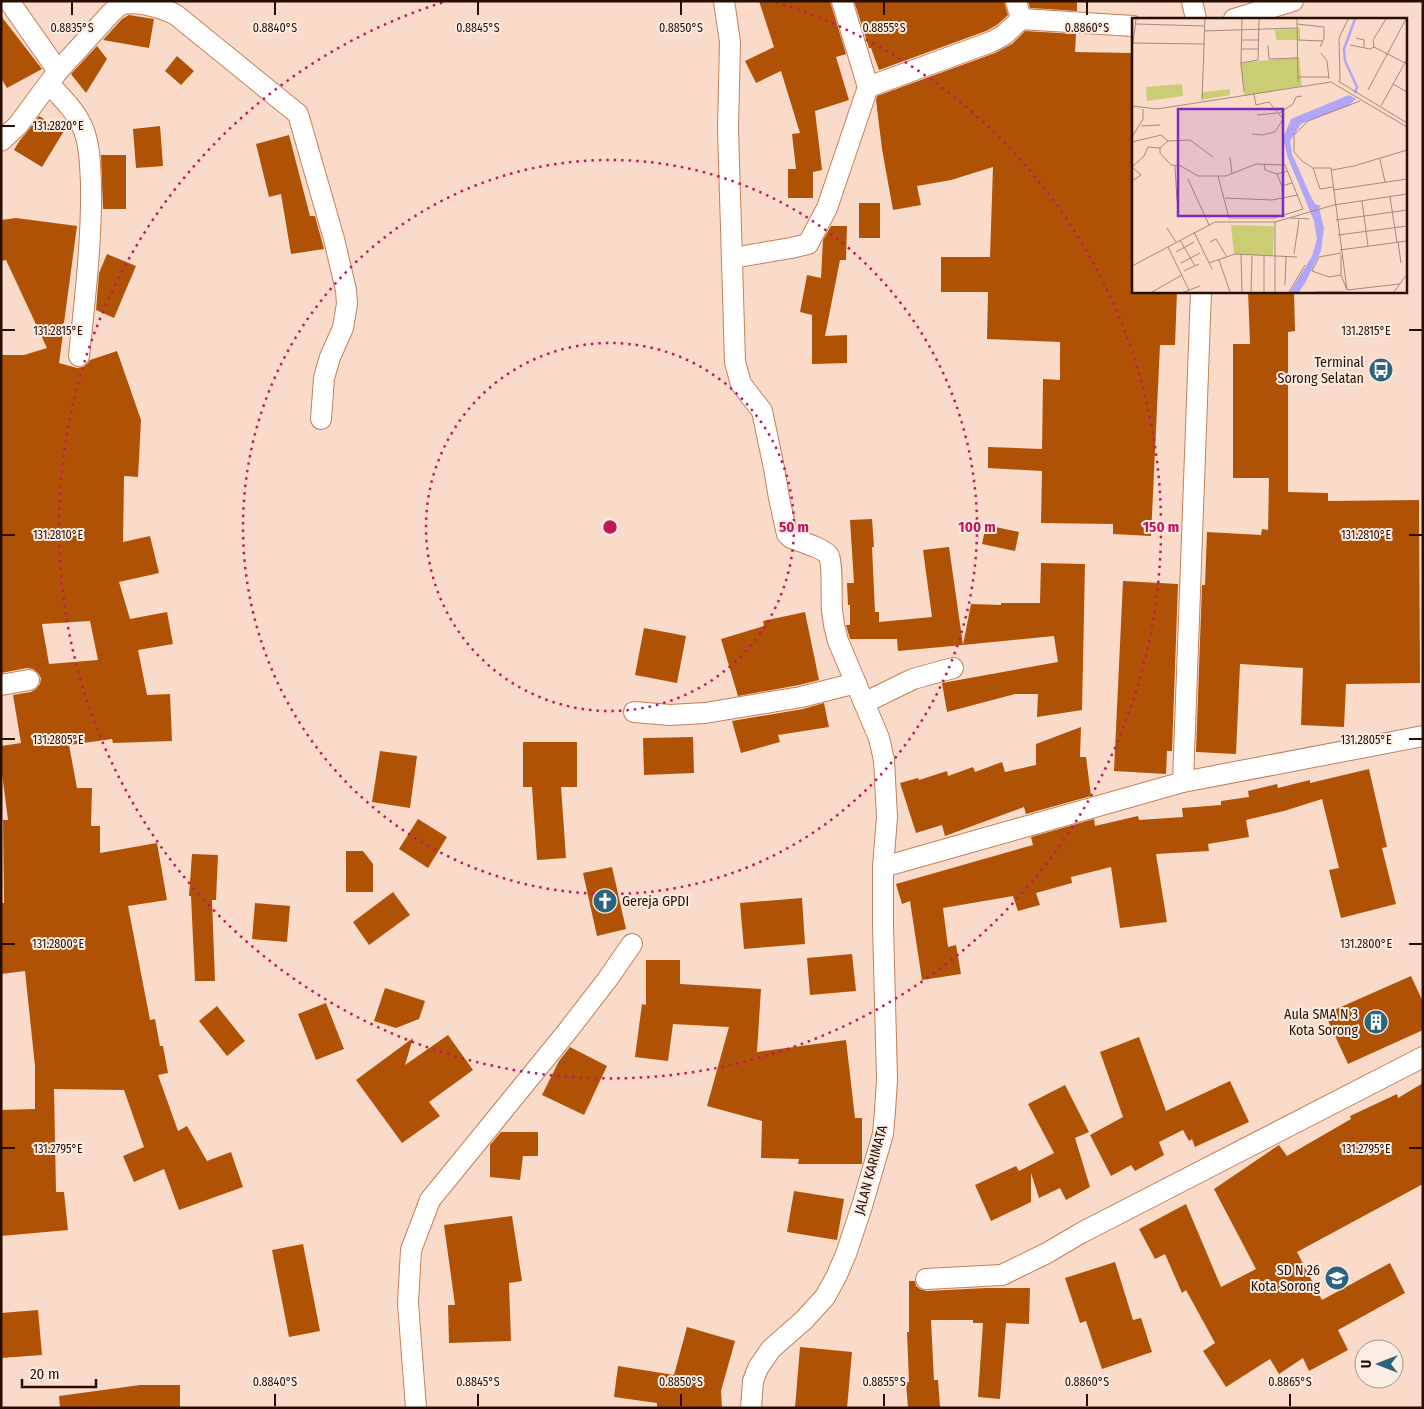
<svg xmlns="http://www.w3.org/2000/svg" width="1424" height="1409" viewBox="0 0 1424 1409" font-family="'Fira Sans Condensed',sans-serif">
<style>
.building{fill:#b05205;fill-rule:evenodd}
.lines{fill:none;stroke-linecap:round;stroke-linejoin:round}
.street-casing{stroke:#c67f57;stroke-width:22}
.street{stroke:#fff;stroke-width:20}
.ticks{fill:none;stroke:#280e01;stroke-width:2}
.ring{fill:none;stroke:#c2185b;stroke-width:2.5;stroke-dasharray:2.5 5}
.labels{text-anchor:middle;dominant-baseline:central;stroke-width:4;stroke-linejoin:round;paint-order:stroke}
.poi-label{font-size:14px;fill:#280e01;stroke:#fbece3;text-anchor:end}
.street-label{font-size:14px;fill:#280e01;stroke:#fbece3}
.inset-river{fill:none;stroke:#b0a5f6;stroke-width:2.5}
.inset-road{fill:none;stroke:#a6897a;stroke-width:1}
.view{fill:#7b2cbf;fill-opacity:0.15;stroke:#7b2cbf;stroke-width:2.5}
.inset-edge{fill:none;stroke:#280e01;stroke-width:2.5}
.ticks-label{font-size:12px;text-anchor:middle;fill:#280e01;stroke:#fbece3;stroke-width:4;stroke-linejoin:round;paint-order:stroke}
.centre{fill:#c2185b;stroke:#fbece3;stroke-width:2.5}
.ring-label{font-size:15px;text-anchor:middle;font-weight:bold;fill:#c2185b;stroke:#fbece3;stroke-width:4;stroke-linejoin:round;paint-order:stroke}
</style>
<rect width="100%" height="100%" fill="#fadbca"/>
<g class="building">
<path d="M759,1H830L846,54L836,57L849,100L815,111L822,170L813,172V198H788V169H796L792,134L800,133L781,71L756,83L745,61L774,47Z"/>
<path d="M854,1H1004L1008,15L997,25L986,31L879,70L871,48H869Z"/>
<path d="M1028,1H1077V11L1030,8Z"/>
<path d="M129,15L154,19L149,48L103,40L122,19Z"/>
<path d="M1,16L42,69L7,88L1,78Z"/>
<path d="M1025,31L1076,34L1075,52L1133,53V291H1177L1175,345H1160L1151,536L1113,534V524L1041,523L1042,471L988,468V447L1042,449L1043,379L1060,380V342L987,339L988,292H941V257H990L993,167L951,180L917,186L921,205L893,210L882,149L876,100L877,96L995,53L1012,44Z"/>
<path d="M97,46L107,59L86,93L71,74Z"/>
<path d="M177,56L194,71L181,85L165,71Z"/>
<path d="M39,116L64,131L42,167L14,150L20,140L27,132Z"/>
<path d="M160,126L163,166L136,168L133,129Z"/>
<path d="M289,135L310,216H315L324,249L291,254L281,194L269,197L256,144Z"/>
<path d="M101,155H126V209H103Z"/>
<rect x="859" y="203" width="21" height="35"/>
<path d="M16,218L77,226L64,323L60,325L63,334L59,363L77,368L83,367L88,363L90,360L117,351L141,420L138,477L124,476L123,542L150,536L159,573L119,582L130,619L167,612L173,644L138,650L147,695L170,694L172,741L113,743L112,739L69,745L77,788H92L91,826H100V853L157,843L167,900L128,906L150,1020L155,1019L160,1046H163L168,1073L158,1075L178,1131L187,1126L207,1161L231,1152L243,1187L179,1210L164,1169L134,1182L123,1156L144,1147L124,1090L54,1089L56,1192H64L68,1230L1,1236V1110L35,1109V1066L25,971L1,974V903H4L3,820H8L1,766V746L21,743L13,695L31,692L36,689L40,684L41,678L38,673L33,669L27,668L1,673V355H24L47,348L6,260L1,261V220ZM90,621L98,660L49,664L42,624Z"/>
<path d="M831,226H847L846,260H840L825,336L847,335V363L812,364V315L800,312L807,275L821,278L823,240Z"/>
<path d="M107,254L136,266L114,318L96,310L99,273Z"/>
<path d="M1248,291H1294L1295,331L1288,332V492L1328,493V501L1419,500L1420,683L1346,684L1344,727L1301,725L1303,668L1240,664L1236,754L1196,752L1202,585H1205L1207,532L1261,535L1262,529L1268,530L1269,478H1233V344H1250Z"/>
<path d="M872,519L874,547H872L875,612H879V622L932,617L923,550L949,547L963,645L898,651L897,639H850L846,625H850V605H848L847,583H854L850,520Z"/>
<path d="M986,525L1019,532L1015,551L982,544Z"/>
<path d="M1041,563L1085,564L1082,710L1037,717L1038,694H1015L947,712L942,683L1058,662L1054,636L963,645L971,604L1001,605V603H1040Z"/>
<path d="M1123,581L1178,584L1172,751H1167L1166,774L1114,771Z"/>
<path d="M805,612L819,680L799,685L738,696L721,639L764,626L763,621Z"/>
<path d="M644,628L686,636L677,683L635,675Z"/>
<path d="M824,703L829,727L778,735L780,742L741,753L732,721L803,709Z"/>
<path d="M1081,727L1080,757H1086L1091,796L1026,814L1024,807L945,836L942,825L916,833L900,783L918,778L919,780L947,771L948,776L973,767L975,772L1002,762L1005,772L1036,765V744Z"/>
<path d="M693,737L694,773L644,775L643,738Z"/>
<path d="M523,742H577V787H561L566,858L537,860L532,787H523Z"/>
<path d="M380,751L417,756L410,808L372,802Z"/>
<path d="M1369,769L1387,847L1382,848L1396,904L1341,918L1329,870L1339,868L1322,799L1284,811L1246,820L1249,837L1208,844L1209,851L1156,854L1167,922L1120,928L1111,867L1071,877L1072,883L1036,893L1040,905L1018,911L1013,896L943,908L948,947L956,945L961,974L922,980L910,901L902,904L896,884L1033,845L1031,837L1094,819L1095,826L1138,816L1139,820L1183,817L1182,808L1221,805V801L1249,797L1248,791L1277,784L1278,788L1310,780V783Z"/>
<path d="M418,819L447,837L428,868L399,849Z"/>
<path d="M346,851H363L373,864V892H346Z"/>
<path d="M192,854L218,855L216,900H212L215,981H195L191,896H189Z"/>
<path d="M612,867L626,929L597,936L583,873Z"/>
<path d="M393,892L410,915L369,945L353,922Z"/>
<path d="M802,898L805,944L744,949L740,903Z"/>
<path d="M255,903L290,906L287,942L252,939Z"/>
<path d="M852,954L856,991L810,995L807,958Z"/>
<path d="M646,960H680V984L761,989L757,1052L846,1040L855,1118H862V1164H798L799,1159L761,1158L762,1121L707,1106L729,1027L673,1024L668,1061L635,1057L642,1004L646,1005Z"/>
<path d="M1411,976L1423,1002V1030L1348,1064L1325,1014Z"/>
<path d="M385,988L425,1001L419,1019L396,1028L374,1021Z"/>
<path d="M326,1003L344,1049L316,1060L298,1014Z"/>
<path d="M217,1006L245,1041L227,1056L199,1021Z"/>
<path d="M448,1035L473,1070L429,1102L440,1116L402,1143L356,1080L413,1038L405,1065Z"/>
<path d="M1139,1037L1166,1111L1230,1081L1249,1122L1195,1147L1192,1139L1189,1141L1183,1130L1159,1142L1164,1155L1135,1171L1131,1165L1111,1176L1090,1135L1123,1117L1100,1052Z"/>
<path d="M570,1047L607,1066L584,1115L542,1095L559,1061Z"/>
<path d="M1423,1083V1184L1297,1252L1322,1300L1390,1263L1405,1293L1338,1330L1348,1350L1309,1371L1303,1358L1279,1374L1270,1359L1226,1387L1203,1351L1215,1343L1186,1290L1182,1293L1165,1254L1155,1259L1139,1229L1186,1204L1221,1287L1256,1269L1214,1189L1279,1145L1287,1156L1351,1119L1350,1116L1397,1094L1398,1098Z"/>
<path d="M1065,1085L1089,1132L1075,1138L1090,1187L1066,1200L1060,1188L1039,1198L1031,1173V1202L991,1221L975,1185L1016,1166L1019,1171L1054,1153L1028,1104Z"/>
<path d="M501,1132H538V1156H523L520,1180L490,1177V1145Z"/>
<path d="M794,1191L844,1199L837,1240L787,1232Z"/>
<path d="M512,1216L522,1281L509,1283L511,1341L449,1343L448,1305H455L444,1225Z"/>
<path d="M303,1244L320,1331L289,1337L272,1250Z"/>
<path d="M1115,1262L1133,1320L1141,1318L1152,1352L1102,1369L1086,1321L1080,1323L1065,1278Z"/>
<path d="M909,1281H915L916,1286L920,1289L927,1291L986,1288H1030L1029,1324L1006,1323L1000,1399L978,1397L983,1323H973V1320H931L934,1380H938L940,1407L908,1408L906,1382H909L907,1332H909Z"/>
<path d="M38,1310L42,1355L1,1358V1313Z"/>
<path d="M687,1327L735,1341L721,1391L722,1408H657V1403L614,1397L618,1366L674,1375Z"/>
<path d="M800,1347L852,1352L847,1408H795Z"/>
<path d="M140,1385H180V1408H60L59,1396Z"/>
</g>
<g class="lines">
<defs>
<g id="street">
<path d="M9,1L58,71"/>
<path d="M724,1L730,42L728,128L735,362L741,384L762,411L774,468L779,498L787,534L791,538C799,541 826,549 829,556C833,565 831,599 832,611C833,621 835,631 838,641L879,738L884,760L887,817L883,867V925L887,1079L885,1111L883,1134L862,1206L846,1254L836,1277L825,1297L804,1320L771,1349L758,1368L753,1381L751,1408"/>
<path d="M1192,1L1196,19"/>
<path d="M1021,19L1133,26"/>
<path d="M1234,19L1293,1"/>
<path d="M49,84C61,97 75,110 82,126C90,143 90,165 91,183C92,240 85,298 79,356"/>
<path d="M868,87L991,42L1004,35L1021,19L1016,1"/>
<path d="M1,141L18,125L58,71L111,13C115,9 119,5 124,4C137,1 164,8 176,15L298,114L334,239L346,290L347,304L343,328L330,357L324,378L321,419"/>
<path d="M732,258L791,248L808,244L827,208L868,87L842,1"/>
<path d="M1,685L29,680"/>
<path d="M864,703L913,679L953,668"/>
<path d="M634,712L670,715L705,713L801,697L856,683"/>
<path d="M1183,782L1201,291"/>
<path d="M883,867L1183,782L1423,736"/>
<path d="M926,1279L1002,1275L1047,1253L1081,1233L1423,1057"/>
<path d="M416,1408L408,1303L411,1250L430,1200L566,1033L607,980L632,944"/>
</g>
</defs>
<use href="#street" class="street-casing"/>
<use href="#street" class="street"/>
</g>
<path class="ticks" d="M72,2V15M275,2V15M478,2V15M681,2V15M884,2V15M1087,2V15M2,126H15M2,330H15M1409,330H1422M2,535H15M1409,535H1422M2,739H15M1409,739H1422M2,944H15M1409,944H1422M2,1148H15M1409,1148H1422M275,1394V1406M478,1394V1406M681,1394V1406M884,1394V1406M1087,1394V1406M1290,1394V1406"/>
<g class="ring">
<circle cx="610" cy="527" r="184"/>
<circle cx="610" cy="527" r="367"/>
<path d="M776 2A551 551 0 1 1 444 2"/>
</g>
<defs>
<symbol id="bus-disc" viewBox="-11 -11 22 22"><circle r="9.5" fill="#2a647d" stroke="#fbece3"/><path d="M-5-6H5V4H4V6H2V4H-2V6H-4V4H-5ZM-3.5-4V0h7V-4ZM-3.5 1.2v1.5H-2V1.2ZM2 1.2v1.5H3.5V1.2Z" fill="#fff"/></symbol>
<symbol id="church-disc" viewBox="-11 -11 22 22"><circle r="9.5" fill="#2a647d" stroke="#fbece3"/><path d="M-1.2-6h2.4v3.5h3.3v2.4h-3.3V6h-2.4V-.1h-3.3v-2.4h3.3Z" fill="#fff"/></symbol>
<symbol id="building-disc" viewBox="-11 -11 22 22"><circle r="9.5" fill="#2a647d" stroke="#fbece3"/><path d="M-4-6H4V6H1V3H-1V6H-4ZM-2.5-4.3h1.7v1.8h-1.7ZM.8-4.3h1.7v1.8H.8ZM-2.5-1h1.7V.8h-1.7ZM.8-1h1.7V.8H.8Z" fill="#fff"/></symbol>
<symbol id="school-disc" viewBox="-11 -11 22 22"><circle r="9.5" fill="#2a647d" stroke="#fbece3"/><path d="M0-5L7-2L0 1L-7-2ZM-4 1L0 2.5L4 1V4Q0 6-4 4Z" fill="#fff"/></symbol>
</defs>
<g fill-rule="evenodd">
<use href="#bus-disc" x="1367" y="356" width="28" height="28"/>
<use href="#church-disc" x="591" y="887" width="28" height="28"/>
<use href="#building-disc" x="1362" y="1008" width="28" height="28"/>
<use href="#school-disc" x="1323" y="1264" width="28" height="28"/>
</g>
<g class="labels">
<g class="poi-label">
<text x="1364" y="362">Terminal<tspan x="1364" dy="16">Sorong Selatan</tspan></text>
<text x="622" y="901" text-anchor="start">Gereja GPDI</text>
<text x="1358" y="1014">Aula SMA N 3<tspan x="1358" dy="16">Kota Sorong</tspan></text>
<text x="1320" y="1270">SD N 26<tspan x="1320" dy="16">Kota Sorong</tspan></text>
</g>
<g class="street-label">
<text transform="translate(871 1170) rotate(-75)">JALAN KARIMATA</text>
</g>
</g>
<g transform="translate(1132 18)">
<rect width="275" height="275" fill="#fadbca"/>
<path d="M168,10V22H144L143,12ZM167,39L170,68L113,78L108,45ZM50,66L51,78L15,83L14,69ZM98,71V77L69,82L70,74ZM99,207L142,208L141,238L102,236Z" fill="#cbcd74"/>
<path d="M217,77L224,81L217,87L169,106L158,123L160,136L179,179L183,186L189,188L187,190L192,210L189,233L173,265L167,274H158L180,238L185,221L182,203L156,140L151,120L159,101Z" fill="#b0a5f6"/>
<path class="inset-river" d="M223,75L225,69L213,43L212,31L223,1"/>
<path class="inset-road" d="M110,1L109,45L112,74M165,1L166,64M4,6L72,8M165,6L192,9V20L188,29M72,13L165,10M224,20L232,22V29M109,22H126M166,22L191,23M0,25L72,26M136,27L137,41L165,40M218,27L238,31L242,29M242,29L275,46M242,29L241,22L254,1M109,31H126M0,32L4,1M189,35L195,43L197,61M109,45L126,42L127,1M165,59H197M206,63L275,105M208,63L207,20L216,1M261,66L275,74M236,72L274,1M70,81L73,1M0,88L25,91L199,64L275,109M249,88L275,41M146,96L161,86L164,79L170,78M125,97L145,95M9,108L28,107M120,116L130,117L143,114L151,101L137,84L124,87L122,76M0,119L11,101V91M36,123L58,122L81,139M0,124L29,117L36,123L28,130L16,129L12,138L0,149L9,157L0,163M28,130V135L39,147L49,148L66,158H94L124,146L153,147L171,191L142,200H97M98,139L100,156M248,141L253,164M132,146L133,152L145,156L156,153M43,148L45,183M181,150L188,171L201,169M199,150H181L170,143L162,134V117L176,103L228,83M199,150L215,272M200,152L222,148L275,132M145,156L150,168L160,165M86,158L97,200M56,161L77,207M150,168L151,189M201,172L275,161M258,179L265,224M93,180L140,182L166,177M230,183L236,228M158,200L177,201M204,202L275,192M35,210L44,224M62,214L80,251M206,217L275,208M48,222L63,248M78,224L84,221L95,239M266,224L269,245M36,229L57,272M208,232L275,223M44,234L62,224M209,235L187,239L180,253L197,259L209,257M109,236L110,274M162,236L167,202M209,237V257L215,272M87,242L98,274M49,245L68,235M77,245L103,236L165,239M0,248L83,204H143L202,187L275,176M52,253L67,246M153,267L154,239M215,272L268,266M20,274L50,257M52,274L68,268M119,274L120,238M132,274V238M143,274V204M157,274L173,247M183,274H213M262,274L275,256"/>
<path class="view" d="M46,91H151V198H46Z"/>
<rect width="275" height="275" class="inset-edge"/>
</g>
<g class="ticks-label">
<text x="72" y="32">0.8835°S</text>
<text x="275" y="32">0.8840°S</text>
<text x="478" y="32">0.8845°S</text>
<text x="681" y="32">0.8850°S</text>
<text x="884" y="32">0.8855°S</text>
<text x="1087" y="32">0.8860°S</text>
<text x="58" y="130">131.2820°E</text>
<text x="1366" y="335">131.2815°E</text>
<text x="58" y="335">131.2815°E</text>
<text x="1366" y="539">131.2810°E</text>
<text x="58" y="539">131.2810°E</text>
<text x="1366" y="744">131.2805°E</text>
<text x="58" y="744">131.2805°E</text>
<text x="1366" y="948">131.2800°E</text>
<text x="58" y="948">131.2800°E</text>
<text x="1366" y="1153">131.2795°E</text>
<text x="58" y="1153">131.2795°E</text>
<text x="275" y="1386">0.8840°S</text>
<text x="478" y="1386">0.8845°S</text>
<text x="681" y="1386">0.8850°S</text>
<text x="884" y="1386">0.8855°S</text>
<text x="1087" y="1386">0.8860°S</text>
<text x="1290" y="1386">0.8865°S</text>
</g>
<circle cx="610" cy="527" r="8" class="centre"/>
<g class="ring-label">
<text x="794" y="532">50 m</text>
<text x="977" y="532">100 m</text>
<text x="1161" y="532">150 m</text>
</g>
<rect width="1424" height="1409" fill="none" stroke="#280e01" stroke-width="5"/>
<g transform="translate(1379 1364) rotate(270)"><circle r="24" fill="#fbece3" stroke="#a79389"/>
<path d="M0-4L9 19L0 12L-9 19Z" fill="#2a647d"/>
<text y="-8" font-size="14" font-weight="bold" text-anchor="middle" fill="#280e01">U</text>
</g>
<path d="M22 1379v8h74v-8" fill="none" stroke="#280e01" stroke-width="2.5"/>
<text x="30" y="1379" font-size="15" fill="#280e01" stroke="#fbece3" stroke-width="4" paint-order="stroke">20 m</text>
</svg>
